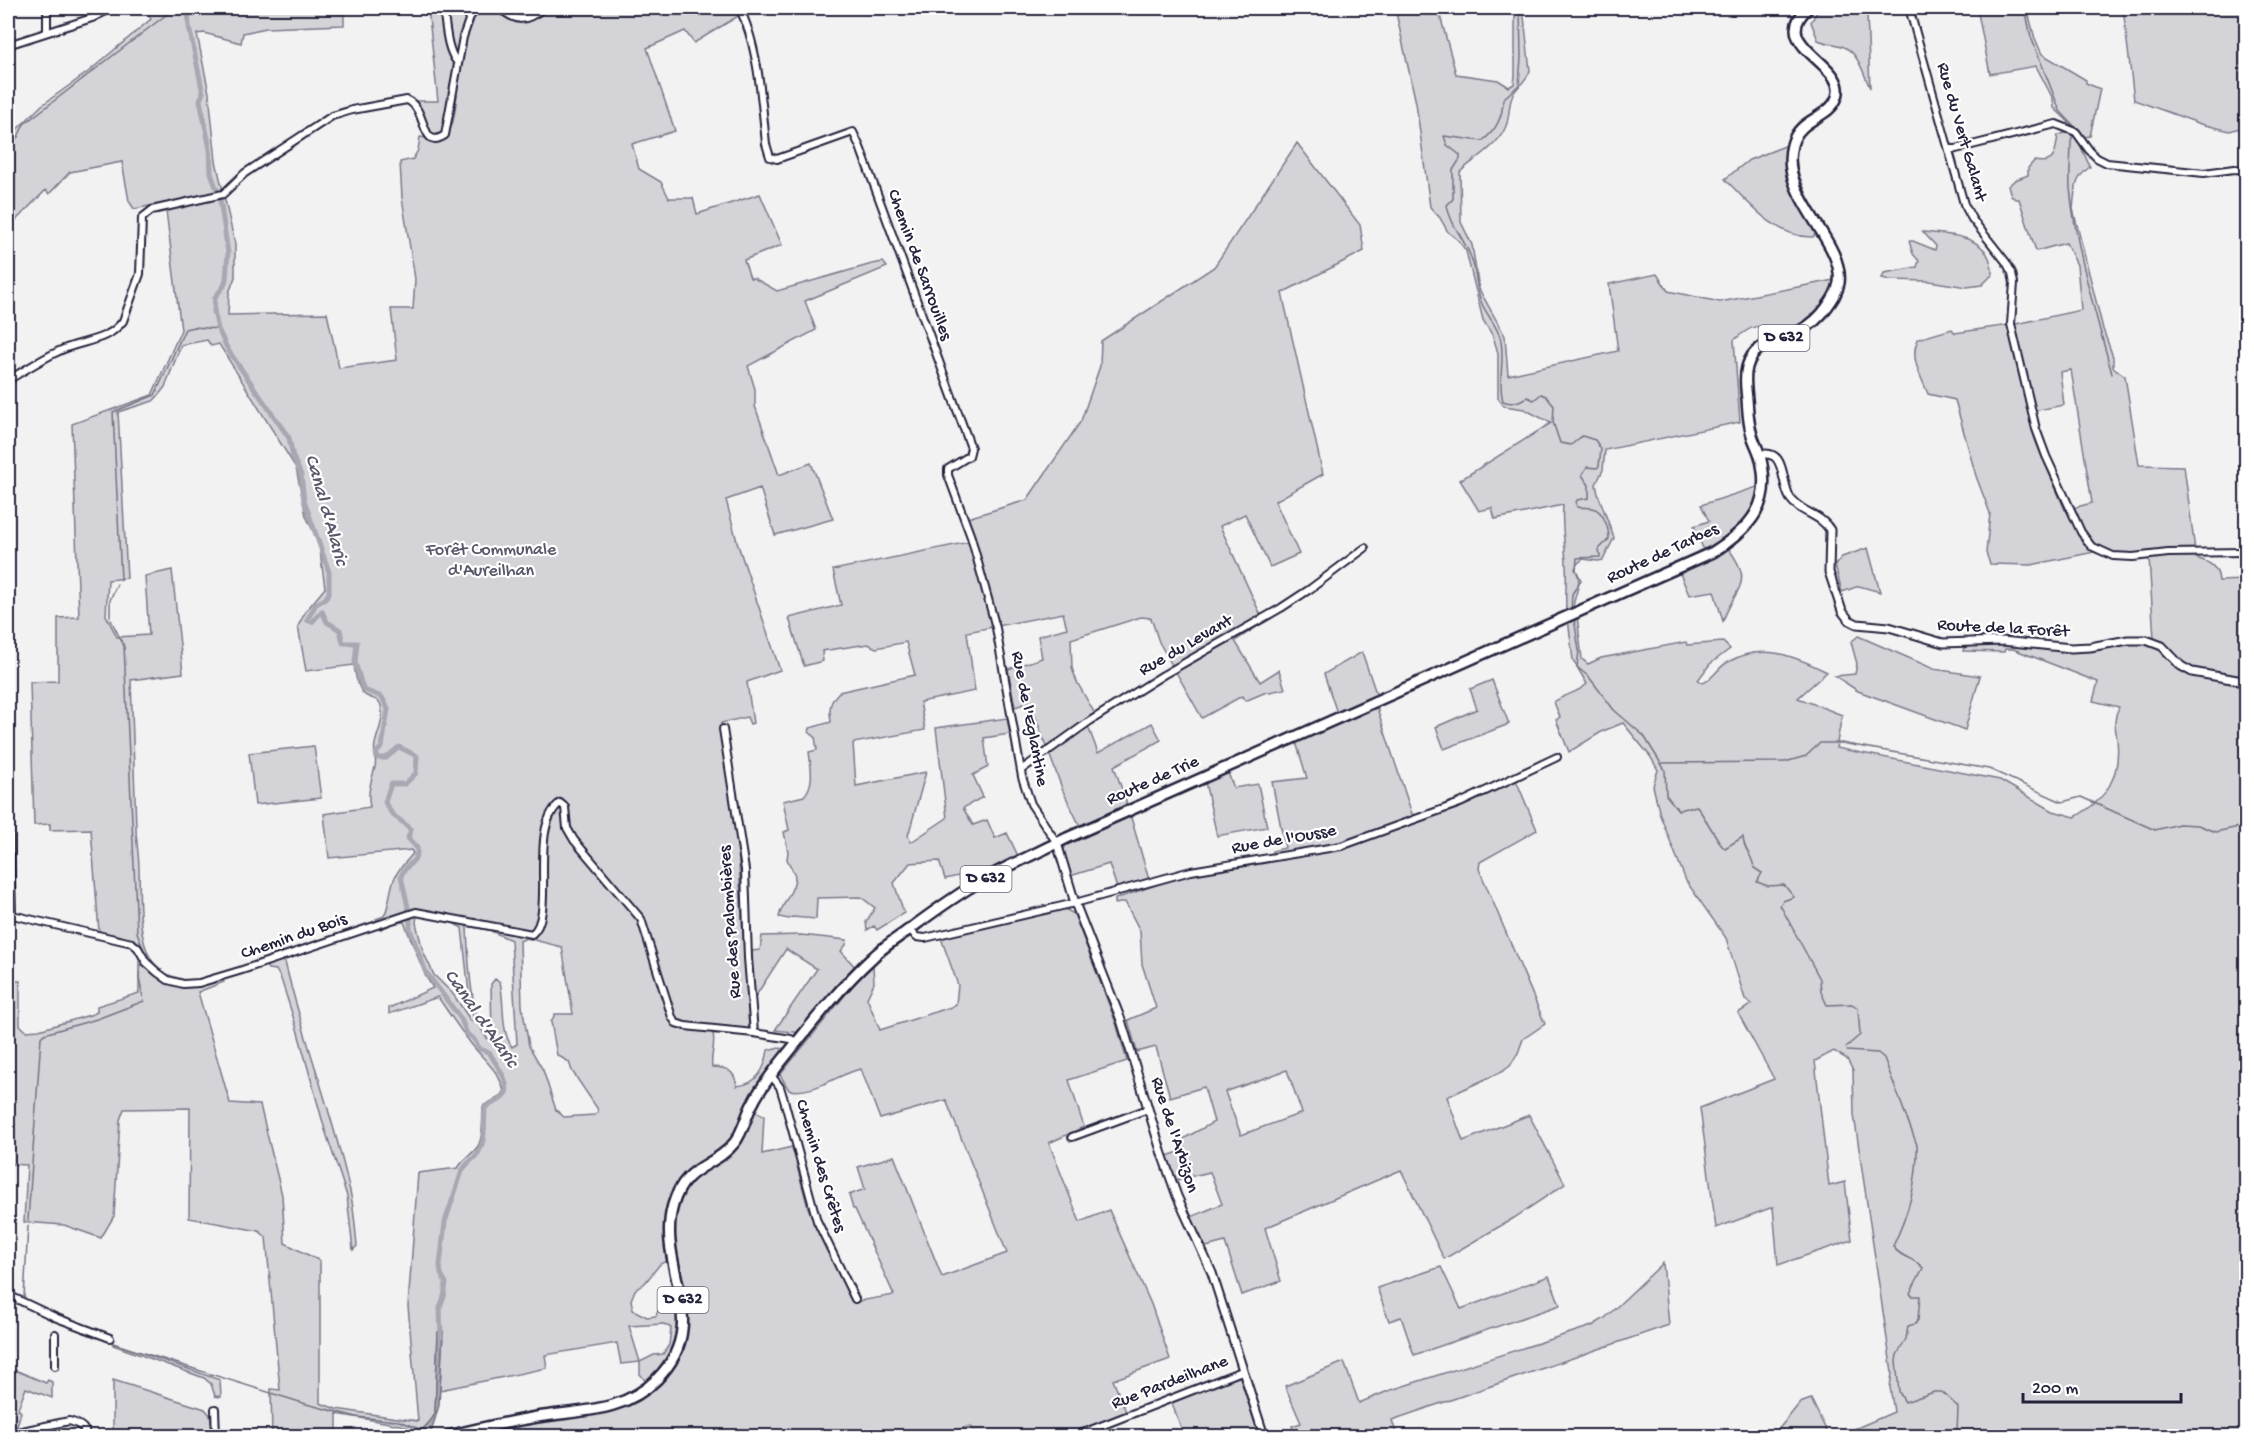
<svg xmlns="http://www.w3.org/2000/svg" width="2254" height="1444" viewBox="0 0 2254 1444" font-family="'Gochi Hand',sans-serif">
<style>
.green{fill:#d3d3d8;stroke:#7a7a8a;stroke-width:1.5;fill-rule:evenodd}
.water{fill:#a8a8b2;stroke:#727282;stroke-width:1.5}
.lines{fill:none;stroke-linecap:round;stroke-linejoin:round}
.stream{stroke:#727282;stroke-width:1.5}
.canal{stroke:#a8a8b2;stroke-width:5}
.minor-casing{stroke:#22223b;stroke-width:10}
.tertiary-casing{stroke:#22223b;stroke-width:11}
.primary-casing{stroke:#22223b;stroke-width:14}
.minor{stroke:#fff;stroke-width:6}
.tertiary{stroke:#fff;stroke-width:7}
.primary{stroke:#fff;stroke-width:9}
.labels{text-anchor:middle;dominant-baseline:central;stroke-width:4.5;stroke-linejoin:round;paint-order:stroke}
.shield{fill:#fff;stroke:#646476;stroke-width:1.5}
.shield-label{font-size:16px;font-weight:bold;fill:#22223b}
.street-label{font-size:18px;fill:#22223b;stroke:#fff}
.park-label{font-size:18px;fill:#57576a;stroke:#fff}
.water-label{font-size:20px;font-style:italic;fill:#58586b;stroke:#fff}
</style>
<rect width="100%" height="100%" fill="#f2f2f3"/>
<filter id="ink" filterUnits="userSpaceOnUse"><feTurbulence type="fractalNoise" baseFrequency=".0167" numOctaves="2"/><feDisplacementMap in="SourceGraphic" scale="12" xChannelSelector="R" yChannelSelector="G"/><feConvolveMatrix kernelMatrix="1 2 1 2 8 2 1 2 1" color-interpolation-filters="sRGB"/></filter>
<g filter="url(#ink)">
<g class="green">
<path d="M145,8H344V25L266,28L243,33L241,43L204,33L197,34L209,93L216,161L235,244V277L229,293L228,315L327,313L339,368L397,360L391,309H413L415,279L402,198L400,162L413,159L418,150L420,137C426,137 429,140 434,140C456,138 454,112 457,95L451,97L443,132L435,135L432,134L416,101H438L428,8H736L740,15L694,43L685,31L647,48L675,131L632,144L639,169L661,182L669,198H693L697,214L760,194L782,245L744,260L750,278H754L777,291L872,264L883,262L887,267L805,301L816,330L748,366L755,389V406L779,475L811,463L833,519L775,535L760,488L726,500L738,545L780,670L747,682L753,723L750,724L747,717L721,723L737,829L744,952L760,950L762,936L801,935L847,940L846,945L841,951L856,968L802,1033L775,1030L817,969L786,949L748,1008L749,1031L713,1034C716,1044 710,1056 712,1067C727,1067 735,1071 737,1086C758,1084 765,1069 768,1050L775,1048L789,1049L728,1145L690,1171L680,1183L669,1260L660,1264L645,1283L635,1290L631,1300L633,1310L647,1317L656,1316L660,1305L667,1295L678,1294C678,1329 678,1362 647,1383L640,1374V1362L621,1364L617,1343L545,1355L547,1368L440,1390L443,1332H438L435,1413C432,1420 425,1430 419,1433L401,1425L337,1414V1436H272L271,1389L280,1390L266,1237L259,1231L189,1218L190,1108L124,1109L120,1120L114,1216L101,1238L64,1225L24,1222L27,1165L8,1164V981H20V1025L26,1031L39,1030L93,1014L97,1012V1006L139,993V957L142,953L138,942L99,932L91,829L50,830V824L34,825L30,682L58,681V618L79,617L72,424L152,395L181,330L165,203L134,209L129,201L122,162L70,172L49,194L46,190L13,223L8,224V138L42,105L88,72L151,19ZM207,340L211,346L219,344L296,468L306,516L319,544L325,588L306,611L298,626L306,671L354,665C355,674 358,689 365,695C376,702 381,696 382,713C383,723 377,734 375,744C373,752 377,760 375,767C371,782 367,792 370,807L324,814L329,858L411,850L413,853C407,862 399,867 395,877C389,890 390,905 384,916L376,919L381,929L395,923L404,922L425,975L433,988L389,1008V1014L438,997C448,1012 458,1027 469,1041C481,1058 500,1070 504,1092L501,1096L483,1106C482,1117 484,1136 478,1146C473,1154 464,1158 458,1168L418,1173L408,1306L418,1421L336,1409L320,1403V1261L285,1243L282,1195L260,1105L230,1103L198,992L224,982L222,979L196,986C184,974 165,983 151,959C137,936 140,895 139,869C139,855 136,841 136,827C134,778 133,729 131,680L183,673L172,570L145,576L149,635L117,637L106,615L108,580L127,578L118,412L153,401L158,396L165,387L181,345ZM417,915L453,923L462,928L470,1003L474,1022L471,1021L453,994L434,975L423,951L416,923ZM467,926L489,930L511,940L517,1044L512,1047C500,1030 505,1003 500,982L495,979L491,984L492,1038L488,1039C470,1021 468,952 467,926ZM526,938L562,947L573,1014H555L551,1022L557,1055L569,1062L572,1071L597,1108L598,1112L594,1115L564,1117L556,1110L543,1070L529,1046L522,1006L520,941ZM664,1324L671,1328L669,1345L663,1354L654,1355L640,1362L629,1326Z"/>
<path d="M1395,8H1438L1456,74L1498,80L1509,87L1514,84L1515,75V8H1523L1530,71C1526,81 1518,86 1513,94C1508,105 1510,116 1506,126C1498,147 1475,158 1460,172L1461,222L1472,245L1479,289L1505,336L1508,375L1618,351L1609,284L1657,274L1668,291L1720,302L1834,280C1834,309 1804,326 1780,335C1759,321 1752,325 1734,340L1740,422L1605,450L1603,470L1596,484L1598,494L1614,538L1603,560L1598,561L1583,559L1577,564L1575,569C1584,582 1574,594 1573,608L1566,611C1565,595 1567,579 1566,563C1565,543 1561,525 1563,505L1495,519L1492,508L1479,511L1460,480L1551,423L1524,409L1504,406L1498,398V353L1493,336L1483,320L1466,251L1458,240L1448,232L1440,218L1430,207L1416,103Z"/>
<path d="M1828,8H1904L1867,14L1870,88C1864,75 1859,55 1846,48C1840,44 1827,44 1818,40L1811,22L1817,12Z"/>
<path d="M1977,8H2027L2035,39L2042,54L2086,80V83L2100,89L2090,136L2084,137L2054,108L2053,99L2036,66L1990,74Z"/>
<path d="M2123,8H2246V126L2230,131L2201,124L2134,100Z"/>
<path d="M2068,132L2078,140L2090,167C2074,178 2075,191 2073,209L2103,329L2113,357V367L2125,376L2139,465L2184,466L2196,558C2209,562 2218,566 2219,581L2246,580V1436H1838L1894,1412L1890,1387L1892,1373L1854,1115L1853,1071L1847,1059L1834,1051L1815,1061L1829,1186L1845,1182L1852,1240L1778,1265L1773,1207L1716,1228L1700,1108L1774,1079L1738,1013L1752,1004L1745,999L1726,938L1686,881L1660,815L1653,786L1658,770L1650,756L1623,723L1603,731L1569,752L1556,720L1560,717L1554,702C1565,694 1578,693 1587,684L1573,660L1568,619L1577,615L1582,659L1588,664L1601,658L1686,642L1687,645L1723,642L1730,649L1710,664L1698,680L1703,683C1713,679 1718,667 1728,662C1762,642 1795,656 1827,672L1798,698L1842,715L1836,748L2000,780L2053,811L2075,817C2107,799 2121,777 2117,739C2115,726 2113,719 2119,707L2093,701L2098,682L2013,649H2005L2004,652L1963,651L1964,648L1971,646L2013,645L2086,651L2120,644L2152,643L2154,639L2149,557H2107L2094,552L2031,565L1990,564L1986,553L1990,513L1976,476L1955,400L1928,394C1921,376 1909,358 1918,339L1952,329L1955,333L2016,324L2081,310L2077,265L2066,243L2036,251L2019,199H2015L2011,195L2008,186L2015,180L2028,175V168L2034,161C2056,165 2055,154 2058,135ZM2071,370L2092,503L2065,510L2036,442L2028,412L2064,405L2060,372Z"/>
<path d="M1297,143L1360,225L1364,251L1282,293L1323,474L1275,501L1299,554L1270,567L1245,514L1220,526L1264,622L1235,641L1260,682L1279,670L1285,689L1264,693L1245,701L1242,696L1202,718L1159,642L1151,618L1141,617L1071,639L1072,668L1077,682L1095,714L1086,721L1098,753L1152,723L1161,740L1114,766L1127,804L1080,826L1063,791L1030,702L1015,707L1008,669L1042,658L1038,636L1067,628L1063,613L967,632L975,691L920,702L925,730L853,743L856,786L926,772L908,836L911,842L947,818L936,728L1007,718L1010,734L984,738L988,767L973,775L983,797L963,808L973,825L987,820L995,838L1007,833L1019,858L964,886L958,876L945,879L939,861L910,863L894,883L904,913L877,930L874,926L867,930L866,922L875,908L861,897L817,898L816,919L792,917L789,919L779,917C782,902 795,891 795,877C794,871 789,865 787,859L788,852L784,832L789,830L783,801L804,796C815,784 811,767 809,752L817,750L815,737L809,732L810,728L831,722C829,709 829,702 839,692L915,675L906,642L876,648L868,644L822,651L823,661L804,666L789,618L841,605L833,570L969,542L961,520L1027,500L1081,421L1100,366L1101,341L1214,267Z"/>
<path d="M1790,144L1795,152L1798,172L1816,219L1817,232L1813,237C1776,238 1749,203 1725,179L1749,160Z"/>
<path d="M1923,232C1953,235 1993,235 1992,275L1982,285L1967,287L1929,281L1890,280L1882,278L1884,273L1917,267L1919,261L1913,254L1909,241H1913L1935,250L1936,246Z"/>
<path d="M1760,486C1759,492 1758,499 1756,505C1747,527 1724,541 1704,551L1694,526L1709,521L1701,505Z"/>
<path d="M1728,548C1755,584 1736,585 1723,621L1714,591L1689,595L1679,571Z"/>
<path d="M1868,548L1880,592L1859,586L1842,592L1835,565L1842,557Z"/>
<path d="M1858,636L1934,669L1980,676L1965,730L1858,691L1835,676L1855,674L1857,664L1851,642Z"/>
<path d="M1362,652L1377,696L1337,713L1324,674Z"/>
<path d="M1492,680L1509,724L1444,749L1436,727L1477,709L1470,689Z"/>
<path d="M1376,705L1412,814C1442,824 1489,793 1516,780L1537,830L1480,862L1479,869L1545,1024L1523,1039L1518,1053L1510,1066L1503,1071L1447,1097L1463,1141L1529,1115L1565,1184L1514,1218L1444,1259L1401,1170L1265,1228L1281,1281L1242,1295L1225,1242L1206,1247L1191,1217L1222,1204L1210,1172L1176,1180L1167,1156L1185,1150L1183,1139L1214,1122L1204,1087L1170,1097L1156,1047L1137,1052L1128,1020L1156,1008L1142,964L1140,931L1125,902L1115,904V899L1182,876L1197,868L1222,863L1223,868L1274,860L1272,851L1285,848L1272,782L1307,778L1296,742ZM1287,1070L1302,1113L1241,1135L1225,1092Z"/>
<path d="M314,746L321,798L255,805L249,753Z"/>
<path d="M1259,754L1260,757L1228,773L1234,788L1258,784L1267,827L1217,836L1205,782L1179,794L1178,791Z"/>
<path d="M1130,814L1149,880L1117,888L1109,864L1070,876L1064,850L1066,844Z"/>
<path d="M1065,909L1074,914L1116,1023L1127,1061L1069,1080L1084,1127L1049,1143L1080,1222L1109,1210L1151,1304L1170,1359L1113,1380L1127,1414L1073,1436H976L971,1426L938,1436H495L493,1430L614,1410L635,1401L660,1385L679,1358L685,1335L673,1236L679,1198L686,1185L744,1134L755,1111L764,1116L762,1154L792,1147L808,1208L854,1302L894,1295L855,1209H853L849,1195L865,1189L858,1167L894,1156L942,1277L1007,1253L946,1100L880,1119L861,1069C837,1074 814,1095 789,1090L780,1075L871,963L873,965L874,983L867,998L880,1030L951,1007L956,1004L958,985L941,938L950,934Z"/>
<path d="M280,961L285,962C303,1038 332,1111 349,1187C354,1206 355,1226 357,1246L353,1250L347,1196L325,1130L297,1029L281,979L276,970L268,969L266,966Z"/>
<path d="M1663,1263L1669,1325L1392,1420L1397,1436H1295L1292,1426L1301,1423L1285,1386L1344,1362L1359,1403L1388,1391L1592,1326L1605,1318Z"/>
<path d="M1441,1267L1461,1309L1549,1276L1560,1305L1414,1355L1401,1317L1389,1321L1377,1288Z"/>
<path d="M113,1343L220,1380L221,1397L215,1396L211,1384L204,1378L113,1345Z"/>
<path d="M15,1370L46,1383L48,1380L52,1382V1398L26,1388L18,1409L21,1412L17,1426L10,1424L8,1381L11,1382Z"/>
<path d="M1238,1371L1259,1436H1184L1170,1398Z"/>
<path d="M113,1380L205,1409L210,1415L213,1434H162L161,1436H113Z"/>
<path d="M1811,1399L1829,1436H1773L1800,1403Z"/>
</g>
<path class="water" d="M443,1331L439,1405L430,1436H423L422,1430L432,1419L435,1413L438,1332Z"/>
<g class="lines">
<g class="stream">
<path d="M1520,8L1521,57L1519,85L1503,99C1503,116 1496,131 1482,141L1444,136L1447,145L1460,155V159L1453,170V199L1447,205C1450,224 1463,237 1470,255C1477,270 1475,288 1482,304C1487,315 1496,325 1500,337C1506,358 1497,380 1503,401C1512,405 1520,401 1527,397L1534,400L1541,394L1546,396L1554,406L1553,422L1560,443L1571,445L1582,436L1595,440L1601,449L1599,466L1597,468L1587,467L1582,475L1589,485V498L1577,500L1576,503L1577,507C1583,508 1588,507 1593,508C1604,511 1609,530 1609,539L1599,549L1600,557L1577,558L1576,570L1581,580L1572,594L1571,611"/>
<path d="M2025,8L2031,37L2060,111L2076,128"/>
<path d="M2073,135L2071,142C2071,157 2069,173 2070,188C2076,251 2096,314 2112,374"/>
<path d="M8,147L18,137L24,124L175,8"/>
<path d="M121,580L113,412L155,395L185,329L194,327L218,329"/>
<path d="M110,617V600L117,584"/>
<path d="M1574,618L1579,651L1577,667L1589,677L1614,710L1644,736L1665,770L1666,795L1678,810L1697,806L1722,846L1725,848L1743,837C1744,852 1752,853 1754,868L1762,873L1757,882L1768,886L1784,885L1794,897L1783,901L1780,905L1820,979L1821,992L1827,1005L1852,1004L1858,1008L1860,1035L1846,1047"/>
<path d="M111,620L124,646L137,932L145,954"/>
<path d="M1662,763L1785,762L1806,756L1820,743H1841L1989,769L2062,802L2081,797L2155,830L2179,824L2198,825L2215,832L2239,827L2246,830"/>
<path d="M141,963L139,977L143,997"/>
<path d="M1847,1051L1878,1053L1884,1058L1917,1145C1918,1180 1908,1215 1893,1246C1900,1258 1915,1258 1923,1268L1910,1293L1912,1296H1920L1918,1320L1915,1324L1908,1326L1906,1339L1897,1355L1896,1361L1899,1392L1905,1402L1934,1392H1942L1958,1407L1957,1432L1960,1436"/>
<path d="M28,1220L41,1037L44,1034L97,1019L144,1001"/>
<path d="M24,1298L28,1226"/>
<path d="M112,1343L306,1404L357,1417L399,1421L422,1430"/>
</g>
<path class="canal" d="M188,8L189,27L203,93L200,100L210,149L211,173L220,199L228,253L226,279L224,286L215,297L214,311L218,329L228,350L289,438L293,457L301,475L304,500L329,572V593L325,599L316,604L307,620L312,622L322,611L327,622L340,630L343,643H357L355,662L362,686L364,690L382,697L388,709L382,747L376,753L378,758H386L399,747L417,756L416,773L405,784H391L385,802C394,822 401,817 411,830L408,838L417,848C419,862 405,864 401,876L410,916V929L426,972L461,1019L467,1034L473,1038L480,1049L490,1053C495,1065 517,1088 501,1099C496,1103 489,1104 485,1108C484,1122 486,1141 478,1153C473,1160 466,1163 462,1171L445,1222L440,1265L441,1274L446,1283L444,1297L440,1307L441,1337"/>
<defs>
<g id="minor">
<path d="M47,8V32"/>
<path d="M443,8C446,24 446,49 457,62"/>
<path d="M499,8C518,23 525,22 544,8"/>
<path d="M739,8C758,42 762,104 766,144L770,157L777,159L853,132L860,147L971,448L969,456L948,469V475L971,537L996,628L1022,777L1031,804L1057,843"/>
<path d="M1909,8L1964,204L1972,219L2006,262L2012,273L2014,283L2011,324L2036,429L2046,456L2081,532L2091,546L2113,556L2133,557L2168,553L2246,552"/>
<path d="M8,45L92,18L112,8"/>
<path d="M1949,149H1956L2056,124L2076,132L2089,150L2097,158L2107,163L2204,173L2234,169L2246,170"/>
<path d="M8,380C24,371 40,360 57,352C79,340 107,343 123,321L140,274L142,218L152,210L223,194L245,173L332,116L352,110L407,100C428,109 420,152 445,135L463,37L470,17L477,8"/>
<path d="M723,729L745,870L748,958L754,1033L791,1039L798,1043"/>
<path d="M1021,770L1090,721L1163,675L1281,608L1310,589L1365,548"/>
<path d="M8,791L12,914"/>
<path d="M8,914L132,943L138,948L146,962L157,972L168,980L183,984L199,983L239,971L416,912L532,934C557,914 527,828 560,803L565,807L567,828L574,840L641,919L672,1017L676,1023L685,1026L754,1033"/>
<path d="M910,929L916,937L925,938L1075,903L1191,871L1341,846L1460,803L1557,757"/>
<path d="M771,1075L780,1087L784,1100L817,1221L855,1299"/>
<path d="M1072,1137L1148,1109"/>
<path d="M8,1295L57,1318L110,1338"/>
<path d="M55,1334V1366"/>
<path d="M215,1409L216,1436"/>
<path d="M8,1434L69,1421C77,1423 86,1427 86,1436"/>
<path d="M1075,1436L1242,1371"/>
</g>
<g id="tertiary">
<path d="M1759,455C1787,448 1780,481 1790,498C1800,513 1821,514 1830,530L1829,572L1842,611L1849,620L1857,624L1889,627L1943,643L2002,641L2071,648L2090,647L2128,640H2146L2162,646L2181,666L2192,672L2237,680L2246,685"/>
<path d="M1057,843L1075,903L1121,1020L1162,1154L1177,1196L1212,1273L1264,1436"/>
</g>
<path id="primary" d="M448,1436C477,1429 507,1422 537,1417C580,1410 624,1413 657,1379C714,1322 655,1266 673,1205C685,1163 714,1169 735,1142C744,1130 746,1115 753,1103C759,1090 769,1078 777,1067C805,1032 839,988 872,958C883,947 897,938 910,929C933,912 956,895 981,881C1009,865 1039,852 1067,838L1713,552C1751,528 1773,504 1760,456C1758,449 1754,442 1752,435C1748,423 1748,411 1747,399C1746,389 1744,378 1747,367C1754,341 1780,342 1800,331C1811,325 1820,317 1827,307C1833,299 1837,293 1839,283C1845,241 1778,196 1792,145C1799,117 1830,119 1837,97C1849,63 1766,46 1808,8"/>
</defs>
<use href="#minor" class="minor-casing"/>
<use href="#tertiary" class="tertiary-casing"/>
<use href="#primary" class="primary-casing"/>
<use href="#minor" class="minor"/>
<use href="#tertiary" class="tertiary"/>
<use href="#primary" class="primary"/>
</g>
</g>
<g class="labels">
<g class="shield">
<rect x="1758.5" y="325" width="51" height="26" rx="4.5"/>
<rect x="960.5" y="866" width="51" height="26" rx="4.5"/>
<rect x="657.5" y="1287" width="51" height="26" rx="4.5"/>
</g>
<g class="shield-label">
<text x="1784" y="338">D 632</text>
<text x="986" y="879">D 632</text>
<text x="683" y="1300">D 632</text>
</g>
<g class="street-label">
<text transform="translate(1961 132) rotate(74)">Rue du Vert Galant</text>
<text transform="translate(919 265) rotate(70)">Chemin de Sarrouilles</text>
<text transform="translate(1663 554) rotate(-25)">Route de Tarbes</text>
<text transform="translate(2003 629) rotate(3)">Route de la Forêt</text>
<text transform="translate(1186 646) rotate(-30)">Rue du Levant</text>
<text transform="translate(1029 719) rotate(79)">Rue de l'Eglantine</text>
<text transform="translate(1153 781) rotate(-24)">Route de Trie</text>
<text transform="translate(1284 840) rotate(-10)">Rue de l'Ousse</text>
<text transform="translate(731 922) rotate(-94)">Rue des Palombières</text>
<text transform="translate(294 937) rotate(-19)">Chemin du Bois</text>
<text transform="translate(1174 1135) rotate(72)">Rue de l'Arbizon</text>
<text transform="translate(820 1166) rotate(73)">Chemin des Crêtes</text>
<text transform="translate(1170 1383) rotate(-21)">Rue Pardeilhane</text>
</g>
<g class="park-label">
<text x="491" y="550">Forêt Communale<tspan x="491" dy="21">d'Aureilhan</tspan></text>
</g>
<g class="water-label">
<text transform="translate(325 510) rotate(74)">Canal d'Alaric</text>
<text transform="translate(480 1019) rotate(55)">Canal d'Alaric</text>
</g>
</g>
<rect width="2254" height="1444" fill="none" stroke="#fff" stroke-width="30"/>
<rect x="15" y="15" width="2224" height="1414" fill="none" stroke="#22223b" stroke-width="2" filter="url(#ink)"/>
<path d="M2023 1393v9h158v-9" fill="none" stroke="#22223b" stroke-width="3"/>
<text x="2032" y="1393" font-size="18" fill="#22223b" stroke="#ffffff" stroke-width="4.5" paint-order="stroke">200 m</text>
</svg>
